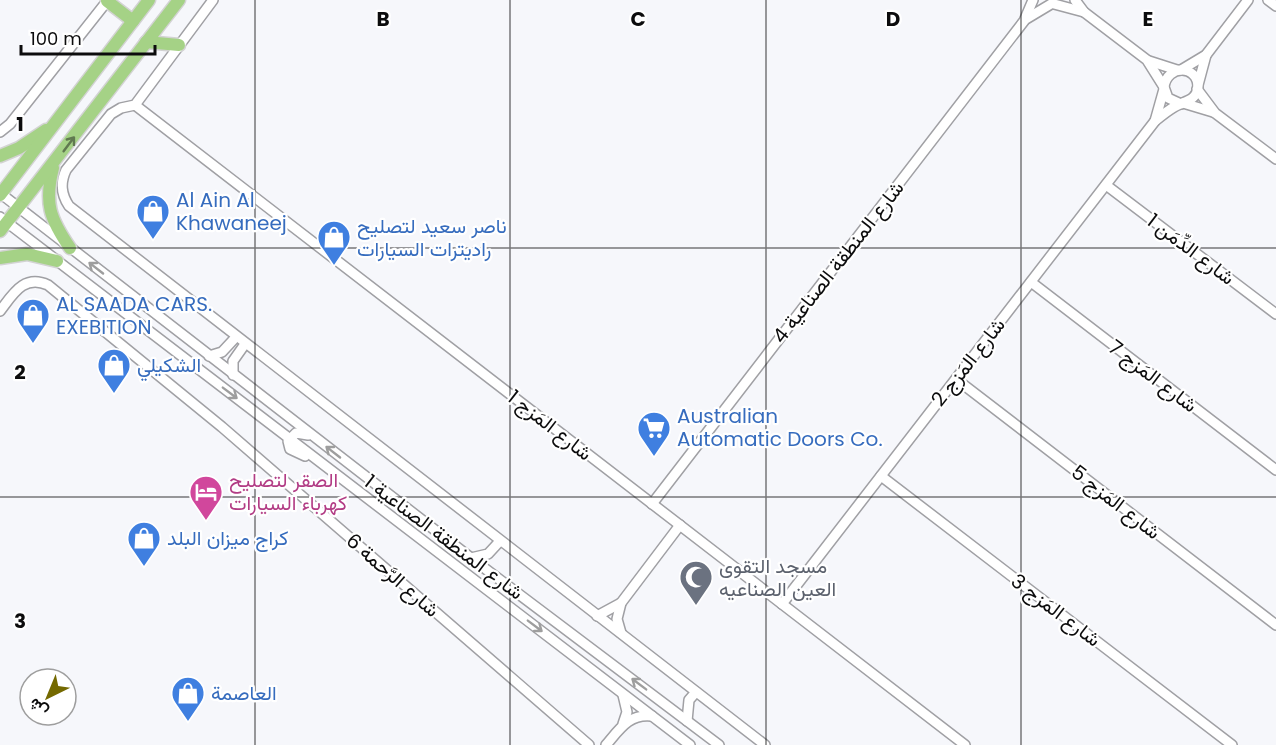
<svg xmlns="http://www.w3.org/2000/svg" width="1276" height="745" viewBox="0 0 1276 745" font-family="Poppins,Vazirmatn,sans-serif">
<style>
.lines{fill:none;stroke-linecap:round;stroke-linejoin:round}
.minor-casing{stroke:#a0a0a4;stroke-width:12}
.major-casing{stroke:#d3d3d3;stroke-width:15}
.minor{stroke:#fff;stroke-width:9}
.major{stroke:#a5d286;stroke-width:12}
.oneway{stroke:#607950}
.oneway2{stroke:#9e9e9e}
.grid{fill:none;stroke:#0c0c0d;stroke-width:1.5;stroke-opacity:0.55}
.labels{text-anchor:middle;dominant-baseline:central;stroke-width:4.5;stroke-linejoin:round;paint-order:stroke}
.shop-label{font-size:20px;fill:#366cbe;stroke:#fff;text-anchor:start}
.street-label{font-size:20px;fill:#0c0c0d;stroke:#fff}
.hotel-label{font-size:20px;fill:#b23c85;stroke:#fff;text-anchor:start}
.worship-label{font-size:20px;fill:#5b616d;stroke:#fff;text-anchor:start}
.grid-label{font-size:20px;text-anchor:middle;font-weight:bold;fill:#0c0c0d;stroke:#fff;stroke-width:4.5;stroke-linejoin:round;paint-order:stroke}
</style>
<rect width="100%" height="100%" fill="#f6f7fb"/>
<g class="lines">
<defs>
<g id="minor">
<path d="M213,0L135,105L121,108L111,114L66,170C60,183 61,194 69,206L765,745"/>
<path d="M1075,0L1084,12L1147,60L1164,87"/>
<path d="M1268,0L1276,6"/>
<path d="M1054,4L1084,12"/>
<path d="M1026,19L1051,4"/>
<path d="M1149,61L1177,70"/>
<path d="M1181,70L1206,55L1248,0"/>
<path d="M1198,85L1206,55"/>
<path d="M1197,89L1215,113L1276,159"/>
<path d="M1183,103L1213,112"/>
<path d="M135,105L965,745"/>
<path d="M1155,121L1164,89"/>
<path d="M0,132L10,124L108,0"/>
<path d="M1106,185L1276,314"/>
<path d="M0,193L471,558L719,745"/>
<path d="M0,217L690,745"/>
<path d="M1031,282L1276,470"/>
<path d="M0,311C13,294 24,274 48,285L222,427L589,745"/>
<path d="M209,356L222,352L236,337"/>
<path d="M233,375V361L245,344"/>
<path d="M956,379L1276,625"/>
<path d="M305,456L290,449L288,441L296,433L308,435"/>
<path d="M881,476L1232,745"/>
<path d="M652,504L1024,21L1033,0"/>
<path d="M471,558L488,554L500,541"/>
<path d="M782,604L1155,121C1161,116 1167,111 1174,107C1184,101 1197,101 1198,87C1198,65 1167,64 1164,87L1168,98L1181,104"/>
<path d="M597,616L621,603"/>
<path d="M621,633L617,619L621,603L680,525"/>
<path d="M623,695L627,712L623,724"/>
<path d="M687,721L689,700L696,692"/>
<path d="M606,745C619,730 629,713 652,716"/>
</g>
<g id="major">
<path d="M107,1L133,21"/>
<path d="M146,42L179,45"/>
<path d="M0,156L19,148L46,130"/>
<path d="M53,168C44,203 50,219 70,248"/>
<path d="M0,195L149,0"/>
<path d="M0,231L179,0"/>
<path d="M0,258L27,254L57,261"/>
</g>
</defs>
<use href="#minor" class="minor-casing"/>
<use href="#major" class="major-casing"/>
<use href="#minor" class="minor"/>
<use href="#major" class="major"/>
</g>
<defs><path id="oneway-shaft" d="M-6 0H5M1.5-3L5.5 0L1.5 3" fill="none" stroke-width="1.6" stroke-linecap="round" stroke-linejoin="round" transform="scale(1.5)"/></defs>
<use class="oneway" href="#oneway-shaft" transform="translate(69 144) rotate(-53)"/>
<g class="oneway2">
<use href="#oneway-shaft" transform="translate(96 268) rotate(-142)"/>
<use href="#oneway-shaft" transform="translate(230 393) rotate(37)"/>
<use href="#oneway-shaft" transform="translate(333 452) rotate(-142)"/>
<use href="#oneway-shaft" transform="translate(535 626) rotate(37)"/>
<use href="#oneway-shaft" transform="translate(639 684) rotate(-143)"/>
</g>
<path class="grid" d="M255,0V745M510,0V745M766,0V745M1021,0V745M0,248H1276M0,497H1276"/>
<defs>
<symbol id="shop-pin" viewBox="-11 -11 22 30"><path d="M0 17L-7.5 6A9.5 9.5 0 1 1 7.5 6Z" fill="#3f7fe0" stroke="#fff"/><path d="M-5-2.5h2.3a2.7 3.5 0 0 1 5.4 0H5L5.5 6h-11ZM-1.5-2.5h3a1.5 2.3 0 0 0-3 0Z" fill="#fff"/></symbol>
<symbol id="supermarket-pin" viewBox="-11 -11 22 30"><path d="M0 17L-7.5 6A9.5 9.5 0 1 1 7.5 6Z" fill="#3f7fe0" stroke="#fff"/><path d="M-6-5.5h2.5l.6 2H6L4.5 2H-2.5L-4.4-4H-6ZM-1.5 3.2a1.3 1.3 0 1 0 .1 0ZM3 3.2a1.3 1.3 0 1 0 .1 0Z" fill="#fff"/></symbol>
<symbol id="hotel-pin" viewBox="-11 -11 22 30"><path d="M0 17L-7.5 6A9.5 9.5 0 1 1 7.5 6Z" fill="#d1479c" stroke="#fff"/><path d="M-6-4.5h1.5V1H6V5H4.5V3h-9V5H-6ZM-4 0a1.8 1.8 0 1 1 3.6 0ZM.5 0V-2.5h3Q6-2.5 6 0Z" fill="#fff"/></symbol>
<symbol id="mosque-pin" viewBox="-11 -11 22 30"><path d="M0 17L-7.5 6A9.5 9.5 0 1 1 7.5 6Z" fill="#6b7280" stroke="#fff"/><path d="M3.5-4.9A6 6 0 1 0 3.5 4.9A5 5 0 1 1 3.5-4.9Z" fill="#fff"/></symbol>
</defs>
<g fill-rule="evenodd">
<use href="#shop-pin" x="134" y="192" width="38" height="52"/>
<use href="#shop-pin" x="315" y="218" width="38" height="52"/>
<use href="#shop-pin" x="14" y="296" width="38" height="52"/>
<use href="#shop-pin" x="95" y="346" width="38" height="52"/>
<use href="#supermarket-pin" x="635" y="409" width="38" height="52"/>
<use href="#hotel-pin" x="187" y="473" width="38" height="52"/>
<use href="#shop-pin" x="125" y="519" width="38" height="52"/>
<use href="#mosque-pin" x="677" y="558" width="38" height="52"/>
<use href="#shop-pin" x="169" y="674" width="38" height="52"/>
</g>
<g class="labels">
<g class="shop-label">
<text x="176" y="200">Al Ain Al<tspan x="176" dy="23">Khawaneej</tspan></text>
<text x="357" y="226">ناصر سعيد لتصليح<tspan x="357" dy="23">راديترات السيارات</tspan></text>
<text x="56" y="304">AL SAADA CARS.<tspan x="56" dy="23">EXEBITION</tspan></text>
<text x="137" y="365">الشكيلي</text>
<text x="677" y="416">Australian<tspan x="677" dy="23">Automatic Doors Co.</tspan></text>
<text x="167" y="538">كراج ميزان البلد</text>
<text x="211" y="693">العاصمة</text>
</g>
<g class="street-label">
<text transform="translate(1191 249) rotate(37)">شارع الدِّمَن 1</text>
<text transform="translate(838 262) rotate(-52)">شارع المنطقة الصناعية 4</text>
<text transform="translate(968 362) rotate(-52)">شارع المَزج 2</text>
<text transform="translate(1153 376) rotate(37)">شارع المَزج 7</text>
<text transform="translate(550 425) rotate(38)">شارع المَزج 1</text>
<text transform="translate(1116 502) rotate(38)">شارع المَزج 5</text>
<text transform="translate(444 537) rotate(37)">شارع المنطقة الصناعية 1</text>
<text transform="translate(393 575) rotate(41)">شارع الرَّحمة 6</text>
<text transform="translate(1056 610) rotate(37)">شارع المَزج 3</text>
</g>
<g class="hotel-label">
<text x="229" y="480">الصقر لتصليح<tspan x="229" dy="23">كهرباء السيارات</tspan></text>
</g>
<g class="worship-label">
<text x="719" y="566">مسجد التقوى<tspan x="719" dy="23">العين الصناعيه</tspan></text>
</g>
</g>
<g class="grid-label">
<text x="383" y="26">B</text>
<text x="638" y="26">C</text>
<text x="893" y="26">D</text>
<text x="1148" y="26">E</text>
<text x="20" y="131">1</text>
<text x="20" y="379">2</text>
<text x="20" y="628">3</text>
</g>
<g transform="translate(48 697) rotate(223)"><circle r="28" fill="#ffffff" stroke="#9e9e9e" stroke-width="1.5"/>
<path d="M0-4.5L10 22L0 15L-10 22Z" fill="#746900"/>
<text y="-9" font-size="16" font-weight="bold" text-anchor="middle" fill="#0c0c0d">ش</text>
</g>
<path d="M21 45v9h134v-9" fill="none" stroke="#0c0c0d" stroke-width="3"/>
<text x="30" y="45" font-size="18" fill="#0c0c0d" stroke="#ffffff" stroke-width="4.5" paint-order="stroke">100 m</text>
</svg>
